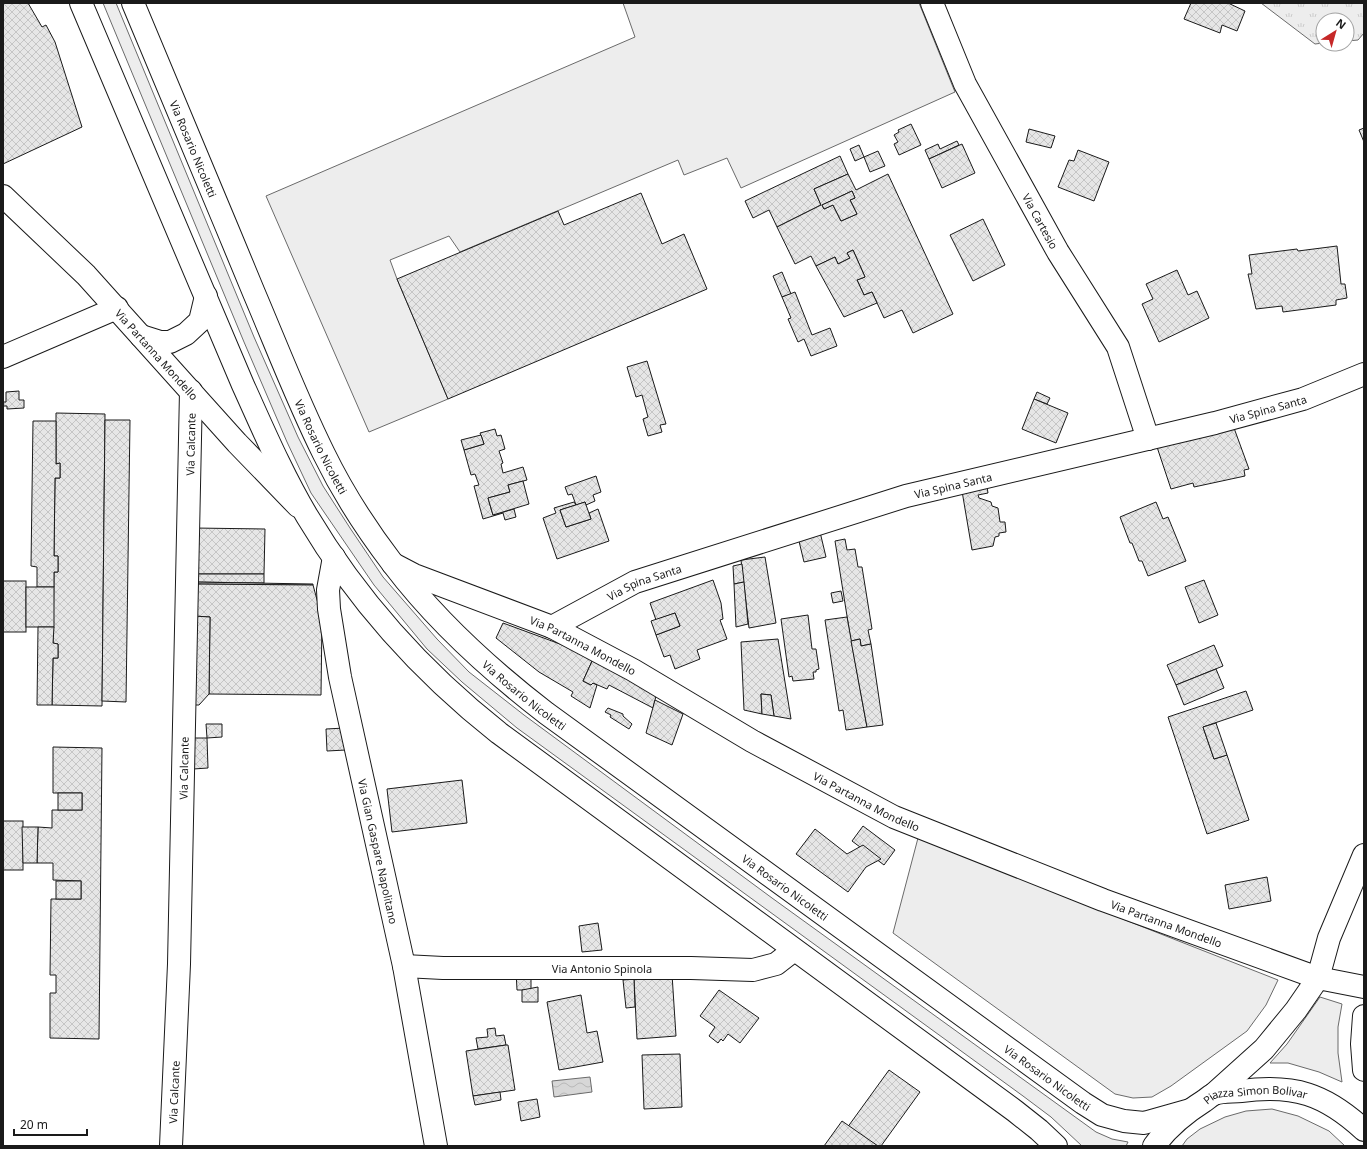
<svg xmlns="http://www.w3.org/2000/svg" width="1367" height="1149" viewBox="0 0 1367 1149" font-family="'Noto Sans',sans-serif">
<style>
.built{fill:#ededed;stroke:#6a6a6a}
.park{fill:url(#park-tufts);stroke:#6a6a6a}
.water{fill:url(#water-waves);stroke:#6a6a6a}
.building{fill:url(#building-cross-hatch);stroke:#1a1a1a;fill-rule:evenodd}
.lines{fill:none;stroke-linecap:round;stroke-linejoin:round}
.minor-casing{stroke:#1a1a1a;stroke-width:24}
.secondary-casing{stroke:#1a1a1a;stroke-width:24}
.minor{stroke:#fff;stroke-width:22}
.secondary{stroke:#fff;stroke-width:22}
.labels{text-anchor:middle;dominant-baseline:central;stroke-width:3;stroke-linejoin:round;paint-order:stroke}
.street-label{font-size:11px;fill:#1a1a1a;stroke:#fff}
</style>
<defs>
<pattern id="park-tufts" width="24" height="20" patternUnits="userSpaceOnUse"><rect width="24" height="20" fill="#ededed"/><path d="M3 7l-1-3M5 7V3M7 7l1-3M15 17l-1-3M17 17v-4M19 17l1-3" fill="none" stroke="#cbcbcb"/></pattern>
<pattern id="water-waves" width="16" height="10" patternUnits="userSpaceOnUse"><rect width="16" height="10" fill="#d7d7d7"/><path d="M0 5q4-4 8 0t8 0" fill="none" stroke="#b8b8b8"/></pattern>
<pattern id="building-cross-hatch" width="8" height="8" patternUnits="userSpaceOnUse"><rect width="8" height="8" fill="#e6e6e6"/><path d="M0 0l8 8M0 8l8-8" fill="none" stroke="#c5c5c5"/></pattern>
</defs>
<rect width="100%" height="100%" fill="#fff"/>
<g class="built">
<path d="M103,3H116L254,337L298,437L323,486L350,528L383,577L437,639L469,672L524,715L772,898L1096,1132L1112,1139L1128,1142L1126,1146H1082L1051,1117L1023,1096L517,728L462,682L427,649L374,585L311,493L287,442L244,342Z"/>
<path d="M623,3H919L955,92L741,188L727,158L684,175L678,160L460,252L449,236L390,260L397,279L448,399L369,432L266,196L635,37Z"/>
<path d="M918,838L1176,940L1278,980L1266,1005L1247,1031L1171,1086L1152,1097L1133,1098L1115,1094L893,933Z"/>
<path d="M1320,997L1342,1004L1338,1027V1053L1342,1082L1319,1072L1288,1063H1270L1287,1044Z"/>
<path d="M1272,1109L1298,1116L1329,1131L1345,1146H1182L1187,1139L1200,1129L1225,1117L1246,1111Z"/>
</g>
<path class="park" d="M1261,3H1364V33L1358,40L1347,41V20H1323V43L1315,44Z"/>
<path class="water" d="M590,1077L592,1092L554,1097L552,1081Z"/>
<g class="building">
<path d="M3,3H28L42,27L46,25L55,42L82,127L3,164Z"/>
<path d="M1191,3H1228L1245,11L1237,31L1222,25L1220,33L1184,19Z"/>
<path d="M911,124L921,145L899,155L894,144L898,142L894,135L899,132L898,130Z"/>
<path d="M1364,128V142L1359,130Z"/>
<path d="M1029,129L1055,136L1051,148L1026,142Z"/>
<path d="M957,141L959,145L929,159L925,150L938,144L940,149Z"/>
<path d="M962,144L975,173L942,188L929,159Z"/>
<path d="M859,145L864,157L855,161L850,149Z"/>
<path d="M1078,150L1109,162L1094,201L1058,187L1069,160L1074,161Z"/>
<path d="M878,151L885,166L870,172L864,157Z"/>
<path d="M840,156L848,174L814,189L821,205L777,227L769,210L753,218L745,201Z"/>
<path d="M848,174L856,190L888,174L953,314L913,333L902,310L884,318L872,292L864,295L857,280L865,277L853,250L847,253L850,258L838,264L835,257L816,266L811,256L795,264L777,227L821,205L814,189ZM852,191L855,198L850,200L857,214L841,221L833,205L824,209L822,205Z"/>
<path d="M852,191L855,198L850,200L857,214L841,221L833,205L824,209L822,205Z"/>
<path d="M641,193L662,244L684,234L707,289L448,399L397,279L558,211L564,225Z"/>
<path d="M983,219L1005,265L973,281L950,235Z"/>
<path d="M1337,246L1341,284H1345L1347,298L1336,300V305L1283,312L1282,306L1256,309L1248,274H1252L1249,255L1297,249L1298,251Z"/>
<path d="M853,250L865,277L857,280L864,295L872,292L877,303L844,317L816,266L835,257L838,264L850,258L847,253Z"/>
<path d="M1177,270L1188,295L1197,291L1209,318L1159,342L1142,304L1153,299L1146,284Z"/>
<path d="M782,272L791,294L782,297L773,276Z"/>
<path d="M795,292L812,335L830,328L837,346L811,356L804,339L798,342L788,319L791,318L782,297Z"/>
<path d="M647,361L666,424L660,425L662,432L648,436L643,419L648,417L642,395L636,397L627,367Z"/>
<path d="M19,391V400H24V408L7,409V406H3V402H6V392Z"/>
<path d="M1037,392L1050,398L1047,404L1034,399Z"/>
<path d="M1034,399L1068,413L1056,443L1022,429Z"/>
<path d="M56,413L105,414L102,706L52,705L53,658H58V644L53,643L54,572H58V556H54L55,478H60V463L56,464Z"/>
<path d="M105,420H130L126,702L102,701Z"/>
<path d="M33,421H56V464L60,463V478H55L54,556H58V572H54V587H37V567L31,566Z"/>
<path d="M1234,428L1249,469L1244,470L1245,476L1194,487L1193,483L1171,489L1156,444Z"/>
<path d="M495,429L497,436L501,435L505,449L499,451L503,463L501,464L503,473L523,467L527,480L508,485L510,492L488,498L493,515L514,509L516,517L505,520L503,513L483,519L474,486L479,485L475,474L471,475L464,450L484,444L480,433Z"/>
<path d="M481,435L484,444L464,450L461,440Z"/>
<path d="M596,476L601,492L593,495L595,501L586,505L585,502L576,505L572,494L568,495L565,487Z"/>
<path d="M523,481L529,504L493,515L488,498L510,492L508,485Z"/>
<path d="M987,487L988,493L978,495L979,498L991,502L992,506L998,508L1000,522H1005L1006,532L999,533V536L995,537L993,546L972,550L962,491Z"/>
<path d="M574,502L576,505L560,510L566,527L591,519L589,513L598,509L609,541L557,559L543,518L556,513L554,508Z"/>
<path d="M585,502L591,519L566,527L560,510Z"/>
<path d="M1156,502L1163,519L1168,517L1186,561L1148,576L1142,561H1139L1132,543H1130L1120,517Z"/>
<path d="M194,528L265,529L264,574H193Z"/>
<path d="M820,532L826,557L804,562L798,537Z"/>
<path d="M845,539L847,550L855,549L858,567H862L872,629L868,630L871,644L861,646L860,639L851,641L835,541Z"/>
<path d="M765,557L776,623L749,628L741,560Z"/>
<path d="M742,564L744,582L734,584L733,566Z"/>
<path d="M193,574H264V583L193,582Z"/>
<path d="M713,580L721,603L723,619L720,620L727,639L697,650L700,659L675,669L670,655L664,657L656,635L680,626L675,613L656,620L650,603Z"/>
<path d="M1204,580L1218,615L1199,623L1185,587Z"/>
<rect x="3" y="581" width="23" height="51"/>
<path d="M193,582L313,584V585L193,584Z"/>
<path d="M744,582L748,624L736,627L734,584Z"/>
<path d="M193,584L313,585L322,618L321,695L209,694L210,617L193,616Z"/>
<rect x="26" y="587" width="28" height="40"/>
<path d="M841,591L843,601L833,603L831,593Z"/>
<path d="M675,613L680,626L656,635L651,621Z"/>
<path d="M808,615L812,649H816L819,669L816,670V672H813L814,679L793,681L792,676L789,677L781,619Z"/>
<path d="M193,616L210,617L209,694L199,705H192Z"/>
<path d="M847,617L867,727L846,730L843,710L839,711L825,620Z"/>
<path d="M503,623L560,644L593,659L583,681L591,685L593,683L597,685L590,708L571,696L573,692L539,672L496,638Z"/>
<path d="M38,627H54L53,643L58,644V658H53L52,705H37Z"/>
<path d="M778,639L791,719L774,716L771,695L761,694L762,714L744,710L741,642Z"/>
<path d="M860,639L861,646L871,644L883,725L867,727L851,641Z"/>
<path d="M1214,645L1223,666L1176,685L1167,665Z"/>
<path d="M593,659L656,696L653,708L609,685L607,689L593,683L591,685L583,681Z"/>
<path d="M1216,669L1224,688L1184,705L1176,685Z"/>
<path d="M1246,691L1253,710L1203,727L1214,759L1227,755L1249,820L1207,834L1168,717Z"/>
<path d="M761,694L771,695L774,716L762,714Z"/>
<path d="M655,700L683,714L672,745L646,733Z"/>
<path d="M608,708L623,714V716L632,724L629,729L610,717L611,715L605,712Z"/>
<path d="M1216,723L1227,755L1214,759L1203,727Z"/>
<path d="M206,724H222V737L207,738Z"/>
<path d="M345,728L346,750L327,751L326,729Z"/>
<path d="M192,738H207L208,768L193,769Z"/>
<path d="M53,747L102,748L99,1039L50,1038V993H56V975H50L51,899H81V881L53,880V863H37L38,827L52,828V810H82V793H53Z"/>
<path d="M462,780L467,823L392,832L387,789Z"/>
<rect x="58" y="793" width="24" height="17"/>
<rect x="3" y="821" width="20" height="49"/>
<path d="M863,826L895,850L884,865L852,841Z"/>
<path d="M22,827H38L37,863H23Z"/>
<path d="M815,829L847,854L863,845L881,859L866,867L848,892L796,854Z"/>
<path d="M1267,877L1271,901L1229,909L1225,885Z"/>
<rect x="56" y="881" width="25" height="18"/>
<path d="M598,923L602,950L582,952L579,926Z"/>
<path d="M516,971H531V990H517Z"/>
<path d="M672,974L676,1036L637,1039L634,979Z"/>
<path d="M634,979L635,1007L626,1008L623,980Z"/>
<path d="M538,987V1002H522V990Z"/>
<path d="M719,990L759,1018L740,1043L728,1034L723,1041L721,1039L718,1043L709,1036L715,1027L700,1016Z"/>
<path d="M581,995L587,1033L597,1031L603,1062L559,1070L547,1002Z"/>
<path d="M495,1028L496,1036L504,1035L506,1045L478,1049L476,1038L488,1037L487,1029Z"/>
<path d="M506,1045H508L515,1090L473,1096L466,1051Z"/>
<path d="M680,1054L682,1107L644,1109L642,1055Z"/>
<path d="M889,1070L920,1092L881,1146H872L847,1128Z"/>
<path d="M500,1092L501,1100L475,1105L473,1096Z"/>
<path d="M537,1099L540,1117L521,1121L518,1102Z"/>
<path d="M842,1121L878,1146H824Z"/>
</g>
<g class="lines">
<defs>
<g id="minor">
<path id="s1" d="M932,3L965,84L1058,252L1118,347L1148,439"/>
<path id="s2" d="M3,196L86,275L237,443L298,506"/>
<path d="M141,336L160,342H170L186,334L200,321L206,296"/>
<path d="M3,357L117,308"/>
<path id="s3" d="M334,557L328,590L329,609L340,677L404,966L436,1146"/>
<path id="s4" d="M393,564L414,575L552,627L633,670L752,741L894,817L1103,900L1318,978L1329,938L1364,855"/>
<path id="s5" d="M552,627L635,582L906,496L1215,423L1303,399L1364,374"/>
<path id="s6" d="M404,966L443,968H691L753,970L776,964L794,950"/>
<path id="s7" d="M171,1146L179,964L191,391"/>
</g>
<g id="secondary">
<path d="M81,3L243,385C263,429 282,474 307,516C357,600 423,673 499,733L1015,1111L1039,1130L1056,1146"/>
<path id="s8" d="M133,3C173,99 214,196 254,293C277,347 298,402 324,454C343,493 367,530 393,564C436,621 489,669 546,713L1083,1103L1102,1115L1124,1121L1144,1123L1190,1110"/>
<path d="M1364,1016L1362,1044L1364,1070"/>
<path d="M1214,1094L1264,1049L1296,1010L1318,978L1364,987"/>
<path id="s9" d="M1154,1146C1167,1128 1185,1113 1204,1101C1207,1099 1210,1096 1214,1094C1222,1091 1233,1092 1241,1091C1294,1084 1325,1094 1364,1130"/>
</g>
</defs>
<use href="#minor" class="minor-casing"/>
<use href="#secondary" class="secondary-casing"/>
<use href="#minor" class="minor"/>
<use href="#secondary" class="secondary"/>
</g>
<g class="labels">
<g class="street-label">
<text stroke="none"><textPath href="#s8" startOffset="158">Via Rosario Nicoletti</textPath></text>
<text stroke="none"><textPath href="#s1" startOffset="244">Via Cartesio</textPath></text>
<text stroke="none"><textPath href="#s2" startOffset="221">Via Partanna Mondello</textPath></text>
<text stroke="none"><textPath href="#s5" startOffset="751">Via Spina Santa</textPath></text>
<text stroke="none"><textPath href="#s7" startOffset="702">Via Calcante</textPath></text>
<text stroke="none"><textPath href="#s8" startOffset="482">Via Rosario Nicoletti</textPath></text>
<text stroke="none"><textPath href="#s5" startOffset="427">Via Spina Santa</textPath></text>
<text stroke="none"><textPath href="#s5" startOffset="103">Via Spina Santa</textPath></text>
<text stroke="none"><textPath href="#s4" startOffset="207">Via Partanna Mondello</textPath></text>
<text stroke="none"><textPath href="#s8" startOffset="806">Via Rosario Nicoletti</textPath></text>
<text stroke="none"><textPath href="#s7" startOffset="378">Via Calcante</textPath></text>
<text stroke="none"><textPath href="#s4" startOffset="531">Via Partanna Mondello</textPath></text>
<text stroke="none"><textPath href="#s3" startOffset="300">Via Gian Gaspare Napolitano</textPath></text>
<text stroke="none"><textPath href="#s8" startOffset="1130">Via Rosario Nicoletti</textPath></text>
<text stroke="none"><textPath href="#s4" startOffset="855">Via Partanna Mondello</textPath></text>
<text stroke="none"><textPath href="#s6" startOffset="198">Via Antonio Spinola</textPath></text>
<text stroke="none"><textPath href="#s8" startOffset="1454">Via Rosario Nicoletti</textPath></text>
<text stroke="none"><textPath href="#s7" startOffset="54">Via Calcante</textPath></text>
<text stroke="none"><textPath href="#s9" startOffset="121">Piazza Simon Bolivar</textPath></text>
</g>
</g>
<rect width="1367" height="1149" fill="none" stroke="#1a1a1a" stroke-width="8"/>
<g transform="translate(1335 32) rotate(37)"><circle r="19" fill="#ffffff" stroke="#a3a3a3"/>
<path d="M0-3L7 15L0 10L-7 15Z" fill="#c62828"/>
<text y="-6" font-size="11" font-weight="bold" text-anchor="middle" fill="#1a1a1a">N</text>
</g>
<path d="M14 1129v6h73v-6" fill="none" stroke="#1a1a1a" stroke-width="2"/>
<text x="20" y="1129" font-size="12" fill="#1a1a1a" stroke="#ffffff" stroke-width="3" paint-order="stroke">20 m</text>
</svg>
